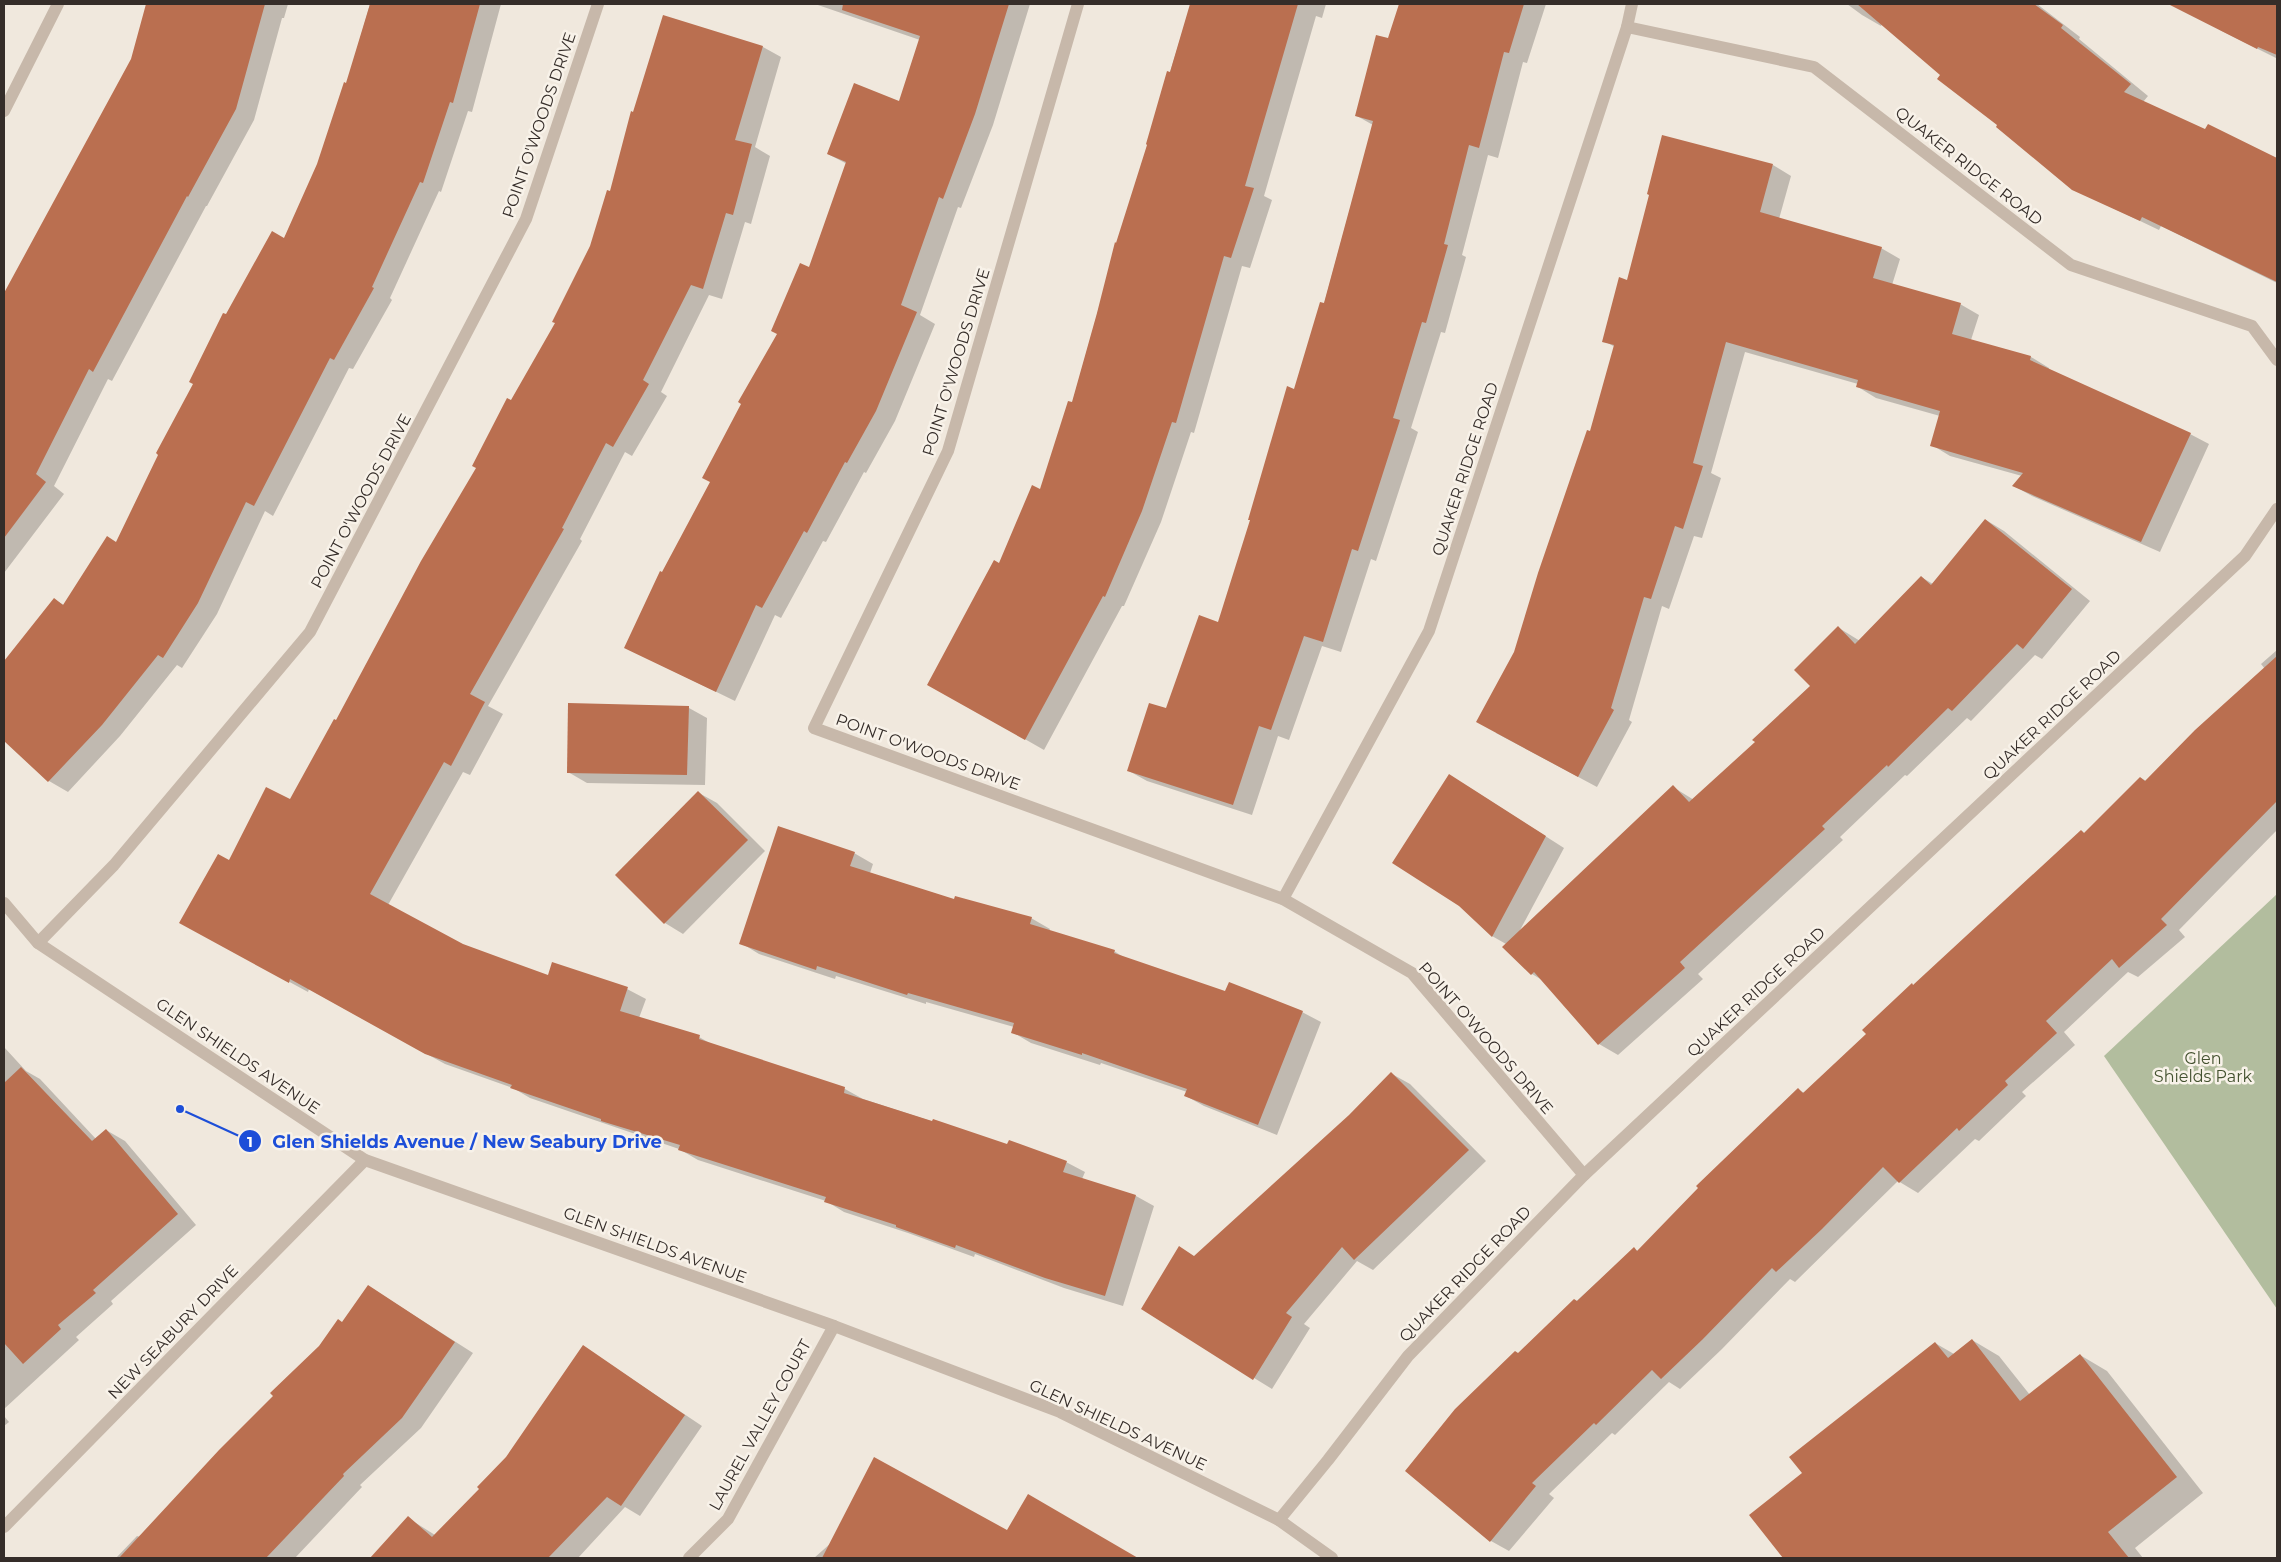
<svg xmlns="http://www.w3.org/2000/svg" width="2281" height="1562" viewBox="0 0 2281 1562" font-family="Montserrat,sans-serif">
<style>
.green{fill:#b2bd9e}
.shadow{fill:#0003}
.building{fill:#ba6f50}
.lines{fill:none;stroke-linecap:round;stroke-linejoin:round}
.minor{stroke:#c7b8aa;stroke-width:12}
.tertiary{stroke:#c7b8aa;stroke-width:12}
.labels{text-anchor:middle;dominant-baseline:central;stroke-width:5;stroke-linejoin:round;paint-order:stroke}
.street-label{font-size:16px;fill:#352d29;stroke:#f8f2e9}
.park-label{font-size:16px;fill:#43512f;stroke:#f8f2e9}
.leader{fill:none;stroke:#1d4ed8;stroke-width:2}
.callout-dot{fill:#1d4ed8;stroke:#f8f2e9;stroke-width:2}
.mark-label{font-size:15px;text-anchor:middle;font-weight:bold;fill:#fff}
.callout-label{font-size:18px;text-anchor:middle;font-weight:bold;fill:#1d4ed8;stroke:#f8f2e9;stroke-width:5;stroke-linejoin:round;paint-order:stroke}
</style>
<rect width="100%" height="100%" fill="#f0e8dd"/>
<path class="green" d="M2277,894V1309L2104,1056Z"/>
<g class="shadow">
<path d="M148,4H288L284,18H282L254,120L207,206H206L112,381L108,379L54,486L64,494L4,573V296L132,60Z"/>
<path d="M370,4H501L472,112L468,111L441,192L439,191L390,298L392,300L353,369L349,368L273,516L265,511L217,614L182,668L177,665L120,736L68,792L49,781L4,739V669L16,655L55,600L64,605L117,543L227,316L284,239L319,164L347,84Z"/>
<path d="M815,4H1030L993,125L961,208L958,207L920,315L935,324L895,421L866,473L864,472L826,542L823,541L781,618L775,615L735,701L626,648L662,573L712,482L810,268L847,164L828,154L900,102L920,40Z"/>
<path d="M1191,4H1326L1322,18L1316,16L1264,196L1272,200L1250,268L1242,266L1194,433L1191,432L1161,522L1124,606H1122L1044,750L928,684L1000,564L1041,490L1072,404L1117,244Z"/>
<path d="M1401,4H1546L1527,63L1523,62L1498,158L1488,155L1462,255L1466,257L1445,333L1441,332L1411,428L1418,432L1376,561L1371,559L1341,652L1322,646L1289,740L1278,736L1252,815L1147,781L1129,771L1219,624L1324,304L1373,125L1357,116L1389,39Z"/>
<path d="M1847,4H2037L2080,37L2079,39L2148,96L2143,102L2206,131L2208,126L2277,159V283L2161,226L2159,230L2073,189L1882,24L1881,26L1862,15Z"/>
<path d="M2182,4H2277V56L2276,58L2222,31L2202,19Z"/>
<path d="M664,17L763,47L781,57L755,147L770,156L751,224L745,222L722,299L709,295L661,392L667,396L632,456L625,452L580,539L582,541L488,706L503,714L470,775L463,772L388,905L462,946L548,977L627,989L646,999L639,1018L699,1037L715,1046L845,1089L863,1099L1008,1146L1066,1162L1085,1172L1082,1179L1136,1196L1154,1206L1123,1306L1064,1288L975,1254L974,1257L908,1233L844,1212L826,1201L698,1160L679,1149L530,1098L513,1088L445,1064L309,989L308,992L199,933L229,861L290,801L337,722L478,467L511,401L557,323L591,246L610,193Z"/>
<path d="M1773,165L1791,176L1779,219L1881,248L1900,259L1892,285L1960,304L1979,315L1971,340L2031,357L2049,368V370L2190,434L2209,444L2160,552L2032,496L2014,486L2022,476L1950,456L1932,445L1940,416L1876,398L1858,387V384L1745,352L1711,473L1721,478L1702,538L1694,536L1669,609L1662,606L1629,720L1632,722L1597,787L1496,733L1591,432L1615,347L1604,341L1628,281Z"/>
<path d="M1986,520L2004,531L2090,601L2042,659L2035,655L1971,721L1967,718L1907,776L1905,775L1840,837L1843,840L1698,974L1703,979L1618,1055L1599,1044L1542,980L1532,974L1506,944L1492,936L1467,786L1564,848L1519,932L1673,787L1694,800L1757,743L1812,686L1839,628L1860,641L1921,577L1933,584Z"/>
<path d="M2277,650V830L2179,930L2185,937L2138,977L2128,972L2064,1032L2075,1045L2022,1092L2026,1096L1979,1141L1975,1139L1918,1193L1898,1181L1795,1282L1790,1279L1722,1349L1680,1389L1669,1382L1615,1435L1612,1433L1549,1494L1554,1498L1509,1551L1491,1541L1407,1471L1518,1354L1634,1249L1638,1251L1798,1090L1805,1093L1868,1034L1914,986L2082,831L2085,834L2141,778L2146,781L2265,669L2261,664Z"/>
<path d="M689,708L707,718L705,785L587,783L568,772Z"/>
<path d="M699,793L717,803L765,851L683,934L665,923Z"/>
<path d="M854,853L873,864L870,873L955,900L1031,918L1050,929L1049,931L1114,951L1128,960L1226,993L1302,1012L1321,1022L1277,1135L1204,1106L1186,1096L1187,1092L1101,1063L1100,1065L1031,1043L1012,1032L1014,1027L926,1002V1004L836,976L835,979L759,954L741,943Z"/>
<path d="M4,1047L26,1071L40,1079L96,1139L106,1130L125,1141L196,1225L111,1301L113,1304L76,1337L79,1340L4,1409V1241L10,1235L4,1229Z"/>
<path d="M1392,1074L1410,1084L1486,1161L1373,1270L1357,1261L1304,1324L1310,1328L1272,1389L1142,1309L1195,1257L1350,1116Z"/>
<path d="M368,1286L473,1353L421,1428L360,1485L362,1487L295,1558H116L137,1536L140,1537L343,1323Z"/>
<path d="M1972,1340L1999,1356L2030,1395L2080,1355L2107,1371L2203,1493L2135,1548L2143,1558H1785L1751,1515L1804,1473L1935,1343L1954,1354Z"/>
<path d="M584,1347L702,1426L640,1516L625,1507L578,1558H372L408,1518L435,1535L481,1489L507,1457Z"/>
<path d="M4,1416L9,1422L4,1426Z"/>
<path d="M1028,1496L1135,1558H814L831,1543L1007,1532Z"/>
</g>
<g class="building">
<path d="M146,4H265L236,109L188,197L187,196L93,372L89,369L36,474L46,482L4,538V293L131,59Z"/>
<path d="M370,4H480L453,103L450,102L423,183L420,182L372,287L374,288L334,360L330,358L254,506L246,502L198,603L163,658L158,655L102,725L48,782L4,741V661L54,598L63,605L107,536L116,542L158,455L156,453L193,384L189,382L223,313L226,314L272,231L284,238L317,164L344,82L346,83Z"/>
<path d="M843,4H1009L975,114L943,199L939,197L901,305L917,312L876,411L847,463L845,462L807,533L804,531L762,608L756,605L716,692L624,648L660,571L662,572L710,482L702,478L741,404L738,402L777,334L771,331L800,263L809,267L846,162L827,154L854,83L899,101L920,36L842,10Z"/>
<path d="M1190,4H1298L1245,186L1254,188L1231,258L1224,256L1176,423L1172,422L1142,511L1105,597L1103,596L1025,740L927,685L994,560L999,563L1032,485L1040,489L1068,401L1072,402L1097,313L1115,242L1116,243L1147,145L1146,144L1167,71L1170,72Z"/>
<path d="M1399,4H1524L1509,53L1504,52L1479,148L1469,145L1444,244L1448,245L1426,323L1422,322L1393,418L1400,420L1358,551L1352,549L1323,642L1304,636L1271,730L1259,726L1233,805L1127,771L1149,703L1166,708L1199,615L1218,622L1250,520H1248L1287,386L1294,389L1320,302L1324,303L1350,207L1373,121L1355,116L1376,35L1388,38Z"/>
<path d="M1857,4H2034L2063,25L2061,28L2131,84L2124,92L2205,129L2208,124L2277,158V282L2142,217L2140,221L2072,190L1996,127L1997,125L1937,79L1940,75Z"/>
<path d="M2168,4H2277V55L2258,47L2257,49Z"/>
<path d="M663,15L763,46L735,140L752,144L733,215L726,213L703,289L691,285L643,380L649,384L613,447L606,443L562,528L564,529L470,694L485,702L451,766L444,762L370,894L463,944L548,975L552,962L628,987L620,1011L700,1035L699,1039L845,1087L844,1093L932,1121L933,1119L1007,1144L1009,1140L1067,1161L1063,1172L1136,1195L1105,1296L1045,1278L956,1245L955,1248L896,1227V1225L824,1202L826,1197L678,1150L680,1145L601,1121V1119L510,1088L512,1085L425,1054L290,979L289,983L179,923L218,854L229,860L266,787L290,799L334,719L336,720L421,561L476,468L472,466L507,398L511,400L555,323L552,322L590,246L607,190L610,191L631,111L633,112Z"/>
<path d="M1662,135L1773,164L1760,212L1882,247L1873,278L1961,303L1952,334L2031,356L2030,360L2191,433L2141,542L2012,486L2023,473L1930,446L1940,411L1856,387L1858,380L1726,342L1693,463L1703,466L1683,529L1675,526L1651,599L1644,597L1611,708L1614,710L1578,777L1476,722L1514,652L1538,573L1587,430L1590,431L1614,345L1602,342L1619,277L1627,280L1649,195L1647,194Z"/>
<path d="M1985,519L2072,589L2023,649L2017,644L1952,711L1948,708L1888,767L1887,765L1822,826L1825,829L1680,962L1685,968L1598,1045L1534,972L1531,975L1502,947L1673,785L1689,802L1755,742L1752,740L1810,686L1794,670L1838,626L1855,644L1921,576L1931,585Z"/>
<path d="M2277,656V801L2161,919L2167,925L2119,968L2112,959L2046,1021L2057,1033L2005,1081L2008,1085L1959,1131L1957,1128L1899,1183L1883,1167L1822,1229L1776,1272L1772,1268L1703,1339L1661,1379L1652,1370L1596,1425L1594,1423L1532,1483L1536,1486L1490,1542L1405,1471L1455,1409L1515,1351L1518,1353L1574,1299L1577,1301L1634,1247L1637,1251L1698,1188L1696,1186L1798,1088L1803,1093L1866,1034L1862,1030L1912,983L1913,985L2081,830L2084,833L2140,777L2145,781L2195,730Z"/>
<path d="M568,703L689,706L687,775L567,773Z"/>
<path d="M1449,774L1546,836L1492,937L1459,906L1392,863Z"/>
<path d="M698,791L748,840L664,924L615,875Z"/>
<path d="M778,826L855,852L850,866L954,899L955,896L1032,917L1030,924L1115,950L1114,953L1225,991L1229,982L1303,1011L1258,1125L1184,1096L1187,1089L1082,1053V1055L1011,1033L1014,1023L908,993L907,995L817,966L816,970L739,944Z"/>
<path d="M21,1067L92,1141L106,1129L178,1214L93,1290L96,1293L58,1325L61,1329L23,1364L4,1343V1083Z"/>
<path d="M1391,1072L1469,1150L1354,1260L1342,1247L1286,1313L1292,1317L1253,1380L1141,1309L1179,1246L1194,1256L1349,1115Z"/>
<path d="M368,1285L455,1342L402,1418L343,1474L344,1476L266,1558H119L219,1450L273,1396L270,1393L319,1346L338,1319L342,1322Z"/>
<path d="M1972,1339L2020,1401L2080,1354L2177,1477L2108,1532L2129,1558H1783L1749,1515L1802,1473L1789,1457L1935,1342L1948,1358Z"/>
<path d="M583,1345L685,1415L621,1506L607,1497L548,1558H370L408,1516L432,1537L479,1489L477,1487L506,1457Z"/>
<path d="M874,1457L1007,1530L1028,1494L1138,1558H822Z"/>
</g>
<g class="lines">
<g class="minor">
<path d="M1078,4L948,451L814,728L1283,899L1412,973L1584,1175"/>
<path d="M1627,27L1632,4"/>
<path d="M4,111L58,4"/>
<path d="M1283,899L1429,631L1627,27L1814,67L2071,265L2252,326L2277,360"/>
<path d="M38,943L114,865L310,632L526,219L598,4"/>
<path d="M1279,1520L1328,1460L1408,1356L1584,1175L2245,556L2277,509"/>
<path d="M4,1527L365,1160"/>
<path d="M689,1558L728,1519L834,1326"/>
</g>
<path class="tertiary" d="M4,903L38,943L365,1160L834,1326L1060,1412L1279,1520L1332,1558"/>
</g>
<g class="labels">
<g class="street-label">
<text transform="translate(539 125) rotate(-71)">POINT O'WOODS DRIVE</text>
<text transform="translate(1969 166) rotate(38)">QUAKER RIDGE ROAD</text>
<text transform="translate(956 362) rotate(-73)">POINT O'WOODS DRIVE</text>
<text transform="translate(1465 469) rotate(-72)">QUAKER RIDGE ROAD</text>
<text transform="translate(361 501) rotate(-62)">POINT O'WOODS DRIVE</text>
<text transform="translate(2052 715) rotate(-43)">QUAKER RIDGE ROAD</text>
<text transform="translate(928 752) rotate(20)">POINT O'WOODS DRIVE</text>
<text transform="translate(1756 992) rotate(-43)">QUAKER RIDGE ROAD</text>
<text transform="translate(1486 1038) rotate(49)">POINT O'WOODS DRIVE</text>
<text transform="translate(238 1056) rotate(34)">GLEN SHIELDS AVENUE</text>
<text transform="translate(655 1245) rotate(20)">GLEN SHIELDS AVENUE</text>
<text transform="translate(1465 1274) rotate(-46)">QUAKER RIDGE ROAD</text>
<text transform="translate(173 1332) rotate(-46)">NEW SEABURY DRIVE</text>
<text transform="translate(760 1425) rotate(-61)">LAUREL VALLEY COURT</text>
<text transform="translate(1118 1425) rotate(25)">GLEN SHIELDS AVENUE</text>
</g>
<g class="park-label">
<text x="2203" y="1058">Glen<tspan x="2203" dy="18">Shields Park</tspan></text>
</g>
</g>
<path class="leader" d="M180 1109L250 1141"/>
<g class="callout-dot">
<circle cx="180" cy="1109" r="5"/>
<circle cx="250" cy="1141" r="12"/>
</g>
<g class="mark-label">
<text x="250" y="1147">1</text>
</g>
<g class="callout-label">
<text x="467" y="1148">Glen Shields Avenue / New Seabury Drive</text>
</g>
<rect width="2281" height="1562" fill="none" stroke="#352d29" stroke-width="10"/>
</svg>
